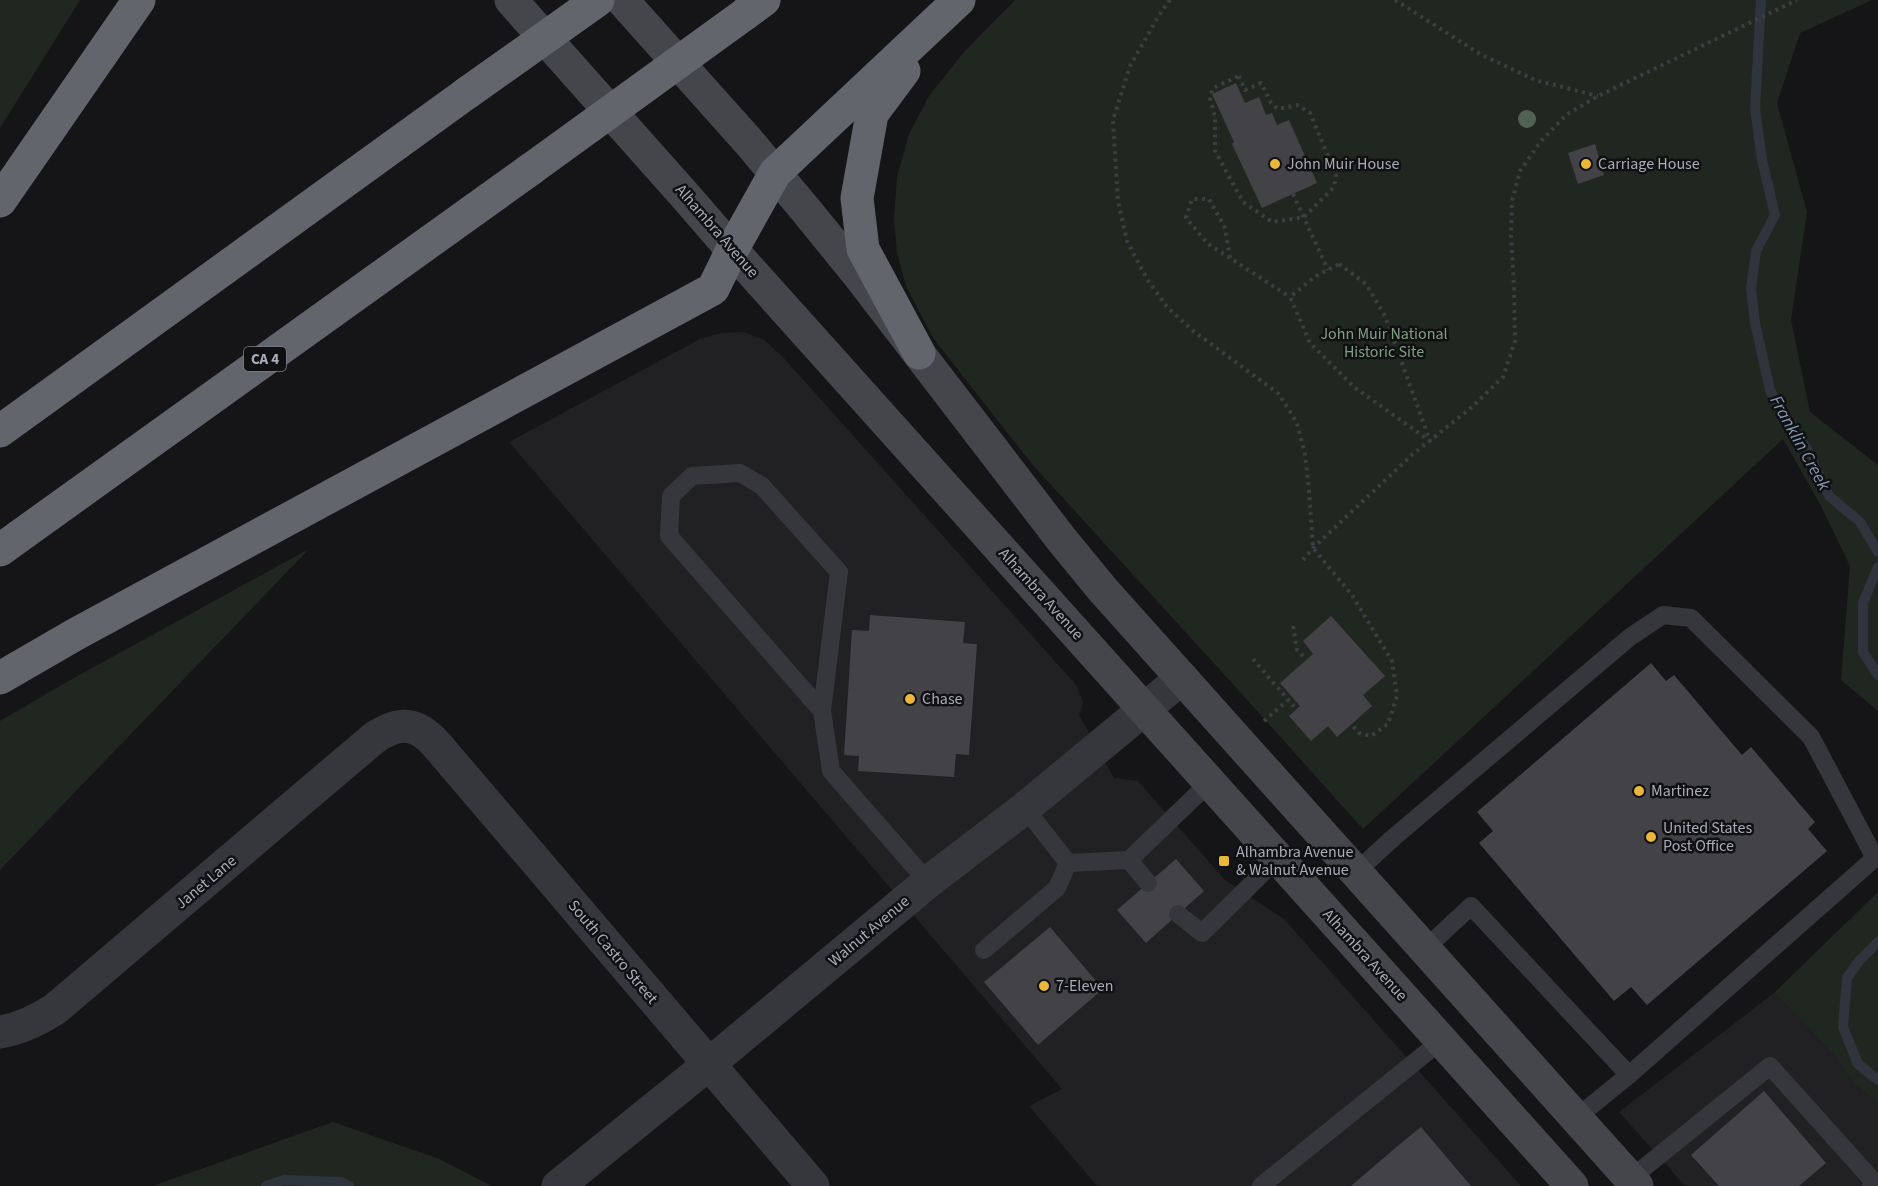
<svg xmlns="http://www.w3.org/2000/svg" width="1878" height="1186" viewBox="0 0 1878 1186" font-family="'Source Sans 3',sans-serif">
<style>
.built{fill:#212124}
.green{fill:#202721}
.lines{fill:none;stroke-linecap:round;stroke-linejoin:round}
.stream{stroke:#2e353c;stroke-width:10}
.building{fill:#424247}
.path{stroke:#3d3e43;stroke-width:4;stroke-dasharray:3 4.5;stroke-linecap:butt}
.lane{stroke:#36373c;stroke-width:18}
.street{stroke:#36373c;stroke-width:33}
.secondary{stroke:#45464c;stroke-width:33}
.highway{stroke:#63656d;stroke-width:33}
.highway-bridge{stroke:#63656d;stroke-width:33}
.tree{fill:#506252}
.poi-dot{fill:#e9b83b;stroke:#101012;stroke-width:2}
.labels{text-anchor:middle;dominant-baseline:central;stroke-width:5;stroke-linejoin:round;paint-order:stroke}
.shield{fill:#101012;stroke:#7a7d85;stroke-width:1.5}
.shield-label{font-size:15px;font-weight:bold;fill:#a8acb6}
.poi-label{font-size:16px;fill:#a8acb6;stroke:#101012;text-anchor:start}
.street-label{font-size:16px;fill:#a8acb6;stroke:#101012}
.park-label{font-size:16px;fill:#80a183;stroke:#101012}
.water-label{font-size:18px;font-style:italic;fill:#8097b0;stroke:#101012}
</style>
<rect width="100%" height="100%" fill="#151517"/>
<g class="built">
<path d="M744,332L764,340L782,356L1077,686L1083,703L1079,715L1114,778L1138,781L1225,880L1284,919L1521,1186H1097L1029,1106L1062,1089L509,442L700,339L721,333Z"/>
<path d="M1774,993L1837,1058L1853,1083L1878,1103V1186H1685L1619,1112Z"/>
</g>
<g class="green">
<path d="M0,0H80L0,128Z"/>
<path d="M1015,0H1872L1800,33L1777,103L1807,212L1791,320L1810,412L1878,465V711L1841,680L1850,566L1820,504L1783,439L1363,829L1232,683L1032,464L933,338L906,286L897,253L894,219L897,177L909,134L929,96L964,52Z"/>
<path d="M309,549L0,870V721L65,683Z"/>
<path d="M1878,892V1103L1853,1083L1837,1058L1774,993Z"/>
<path d="M333,1122L439,1159L492,1186H153Z"/>
</g>
<g class="lines">
<g class="stream">
<path d="M1761,0L1755,108L1762,160L1775,215L1756,251L1751,288L1755,323L1770,390L1781,413L1807,449L1829,496L1860,522L1878,552"/>
<path d="M1878,567L1863,603V652L1878,675"/>
<path d="M1878,942L1859,961L1847,978L1843,1027L1858,1064L1878,1080"/>
<path d="M266,1186L284,1180L342,1182L349,1186"/>
</g>
</g>
<g class="building">
<path d="M1236,83L1245,103L1259,97L1266,115L1272,113L1277,125L1289,120L1317,183L1262,208L1232,144L1234,142L1212,94Z"/>
<path d="M1595,144L1604,175L1578,184L1568,153Z"/>
<path d="M870,615L965,622L963,643L977,644L969,755L956,754L954,777L858,771L859,756L844,755L852,630L869,631Z"/>
<path d="M1331,616L1385,676L1363,695L1372,706L1337,737L1328,726L1311,741L1289,716L1300,706L1280,683L1313,654L1303,641Z"/>
<path d="M1651,663L1666,681L1674,675L1742,755L1751,747L1815,822L1808,829L1827,851L1647,1005L1631,987L1614,1001L1479,843L1493,831L1477,812Z"/>
<path d="M1176,859L1204,891L1146,943L1117,910Z"/>
<path d="M1050,927L1103,989L1038,1045L984,982Z"/>
<path d="M1764,1091L1826,1163L1799,1186H1719L1691,1155Z"/>
<path d="M1421,1127L1471,1186H1351L1400,1144Z"/>
</g>
<g class="lines">
<g class="path">
<path d="M1170,0L1161,12L1130,66L1113,120L1118,201L1127,241L1147,279L1167,307L1192,330L1279,394L1297,423L1305,454L1309,491L1313,548L1352,595L1392,661L1397,696L1388,724L1371,736L1359,733L1351,724"/>
<path d="M1395,0L1480,54L1535,80L1598,96"/>
<path d="M1239,76L1245,90L1261,83L1271,103L1278,109L1297,105L1310,113L1336,175L1334,187L1304,217L1272,222L1243,202L1215,151V117L1210,98L1213,88Z"/>
<path d="M1293,194L1328,270"/>
<path d="M1230,258L1208,244L1186,218L1192,199H1209L1225,228L1230,258L1290,297"/>
<path d="M1339,264L1366,284L1385,316L1430,441L1354,387L1310,343L1290,297L1316,276Z"/>
<path d="M1303,560L1313,548L1413,454L1472,407L1503,377L1515,341L1514,286L1511,235L1512,201L1520,171L1541,141L1566,115L1598,96L1797,0"/>
<path d="M1293,626L1297,650L1304,657"/>
<path d="M1253,659L1296,709"/>
<path d="M1264,721L1288,700"/>
</g>
<g class="lane">
<path d="M822,711L669,536L671,496L692,476L740,473L762,486L839,572L822,711L831,771L928,882"/>
<path d="M1025,808L1068,863L1129,860"/>
<path d="M1356,872L1393,838L1630,637L1663,615L1691,618L1811,737L1875,858L1629,1075"/>
<path d="M1148,883L1129,860L1210,782"/>
<path d="M1178,914L1202,933L1278,858"/>
<path d="M1425,949L1471,906L1629,1075L1576,1118"/>
<path d="M984,950L1057,888L1068,863"/>
<path d="M1630,1179L1770,1066L1875,1183L1871,1186"/>
<path d="M1261,1186L1442,1040"/>
</g>
<g class="street">
<path d="M0,1032C20,1029 38,1020 55,1009L374,738C399,721 416,722 436,744L813,1186"/>
<path d="M558,1186L709,1064L928,882L1025,808L1182,678"/>
</g>
<g class="secondary">
<path d="M511,0L688,199L732,250L1572,1186"/>
<path d="M622,0L748,141L804,208L857,273L1062,540L1103,590L1637,1186"/>
</g>
<g class="highway">
<path d="M745,14L764,0"/>
<path d="M904,71L872,114L857,198L863,249L919,353"/>
<path d="M0,201L139,0"/>
<path d="M0,431L467,93"/>
<path d="M0,550L531,169"/>
<path d="M0,678L76,634L713,289L732,250L775,173L959,0"/>
</g>
<g class="highway-bridge">
<path d="M467,93L598,0"/>
<path d="M531,169L745,14"/>
</g>
</g>
<circle class="tree" cx="1527" cy="119" r="9"/>
<g class="poi-dot">
<circle cx="1275" cy="164" r="6"/>
<circle cx="1586" cy="164" r="6"/>
<circle cx="910" cy="699" r="6"/>
<circle cx="1639" cy="791" r="6"/>
<circle cx="1651" cy="837" r="6"/>
<rect x="1218" y="855" width="12" height="12" rx="3"/>
<circle cx="1044" cy="986" r="6"/>
</g>
<g class="labels">
<rect class="shield" x="244" y="347" width="42" height="24" rx="4.5"/>
<g class="shield-label">
<text x="265" y="359">CA 4</text>
</g>
<g class="poi-label">
<text x="1287" y="164">John Muir House</text>
<text x="1598" y="164">Carriage House</text>
<text x="922" y="699">Chase</text>
<text x="1651" y="791">Martinez</text>
<text x="1663" y="828">United States<tspan x="1663" dy="18">Post Office</tspan></text>
<text x="1236" y="852">Alhambra Avenue<tspan x="1236" dy="18">&amp; Walnut Avenue</tspan></text>
<text x="1056" y="986">7-Eleven</text>
</g>
<g class="street-label">
<text transform="translate(717 231) rotate(49)">Alhambra Avenue</text>
<text transform="translate(1041 594) rotate(48)">Alhambra Avenue</text>
<text transform="translate(206 882) rotate(-40)">Janet Lane</text>
<text transform="translate(869 931) rotate(-40)">Walnut Avenue</text>
<text transform="translate(613 952) rotate(50)">South Castro Street</text>
<text transform="translate(1365 955) rotate(48)">Alhambra Avenue</text>
</g>
<g class="park-label">
<text x="1384" y="334">John Muir National<tspan x="1384" dy="18">Historic Site</tspan></text>
</g>
<g class="water-label">
<text transform="translate(1800 443) rotate(61)">Franklin Creek</text>
</g>
</g>
</svg>
